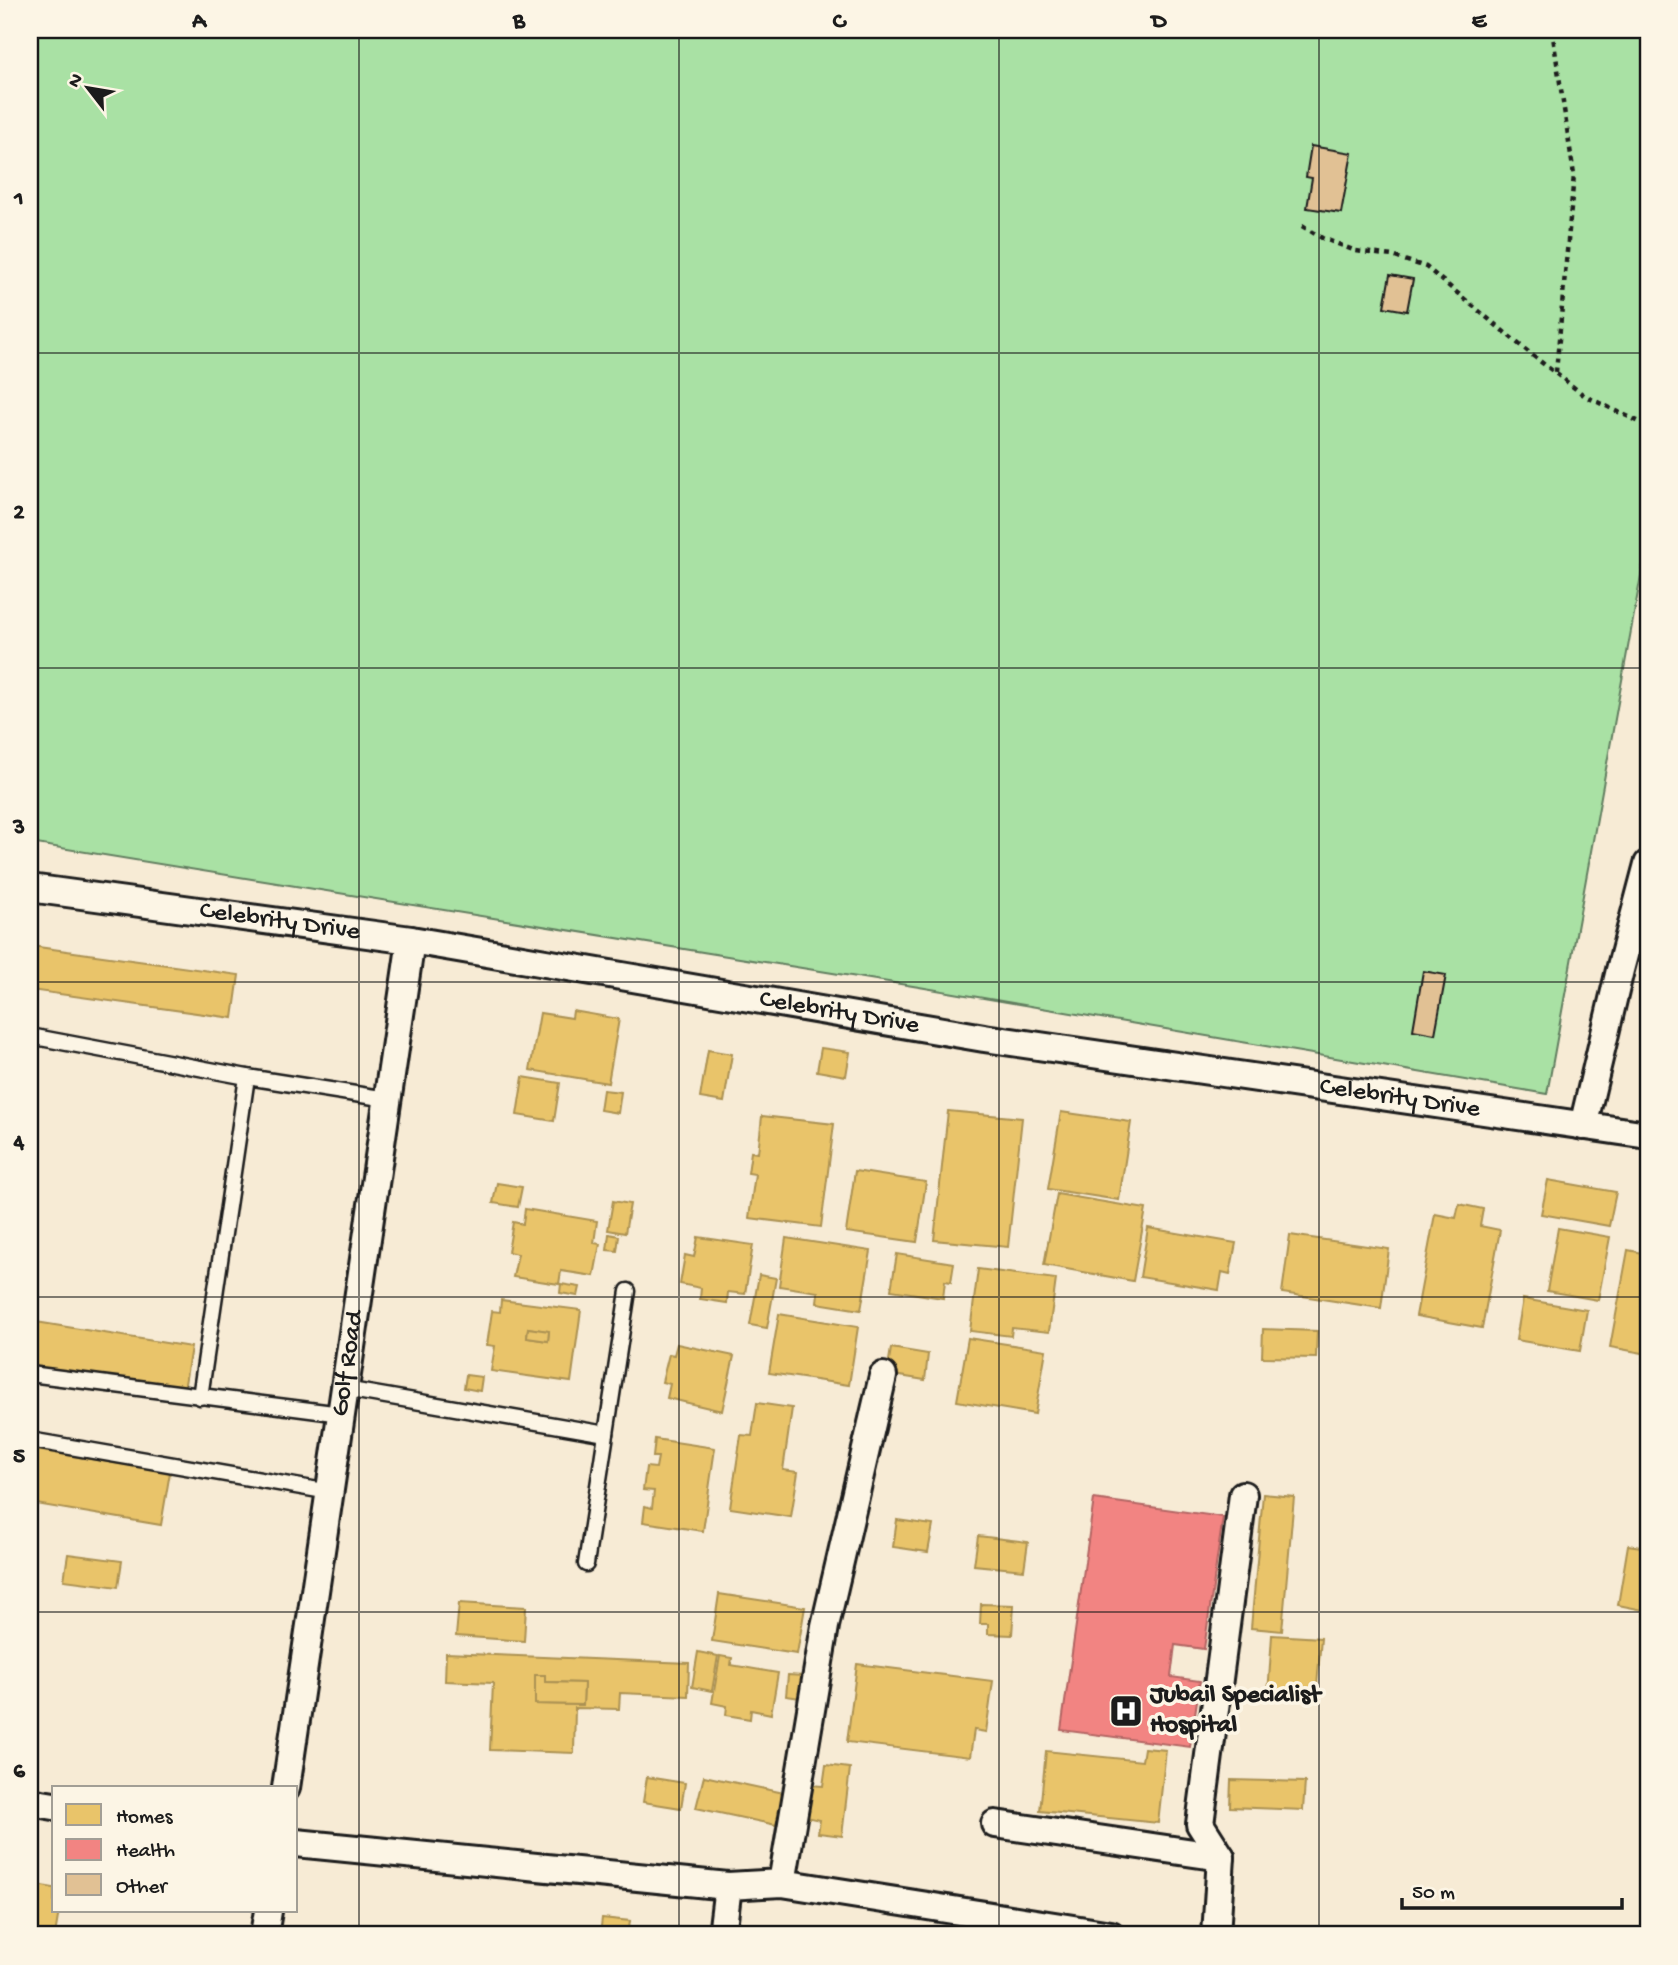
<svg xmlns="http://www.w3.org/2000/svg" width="1678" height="1965" viewBox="0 0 1678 1965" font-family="'Gochi Hand',sans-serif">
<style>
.green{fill:#a9e1a4;stroke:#627e60;stroke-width:2}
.homes{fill:#e9c46a;stroke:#ac9253;stroke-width:2;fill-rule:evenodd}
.health{fill:#f28482;stroke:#b26563;stroke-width:2}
.building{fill:#e1c194;stroke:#1c1c1c;stroke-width:2}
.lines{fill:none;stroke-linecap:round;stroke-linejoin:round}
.lane-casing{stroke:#1c1c1c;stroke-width:19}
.street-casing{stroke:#1c1c1c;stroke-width:32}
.path{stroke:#1c1c1c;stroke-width:4.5;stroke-dasharray:5 5;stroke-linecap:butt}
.lane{stroke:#fcf5e5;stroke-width:14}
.street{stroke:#fcf5e5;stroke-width:26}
.grid{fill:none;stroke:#1c1c1c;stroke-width:2;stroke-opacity:0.55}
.labels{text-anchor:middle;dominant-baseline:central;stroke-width:7;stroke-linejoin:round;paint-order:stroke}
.street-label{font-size:26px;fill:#1c1c1c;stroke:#fcf5e5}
.poi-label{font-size:26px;font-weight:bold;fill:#1c1c1c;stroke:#fcf5e5;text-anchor:start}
.neatline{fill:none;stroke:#1c1c1c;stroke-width:2.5}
.grid-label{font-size:23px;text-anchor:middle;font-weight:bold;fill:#1c1c1c}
</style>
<rect width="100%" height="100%" fill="#f7ebd5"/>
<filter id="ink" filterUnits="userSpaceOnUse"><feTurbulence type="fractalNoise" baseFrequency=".0143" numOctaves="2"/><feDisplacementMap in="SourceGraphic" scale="14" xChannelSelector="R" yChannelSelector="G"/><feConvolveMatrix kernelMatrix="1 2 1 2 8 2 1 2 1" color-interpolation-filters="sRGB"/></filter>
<g filter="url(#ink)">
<path class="green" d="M30,30H1648V537L1547,1094L919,987L30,843Z"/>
<g class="homes">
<path d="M31,946L239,975L233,1018L30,990Z"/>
<path d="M573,1011L619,1019L608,1083L530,1070L540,1013L572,1018Z"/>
<path d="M821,1048L850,1052L846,1076L817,1071Z"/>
<path d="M708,1050L732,1054L724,1102L700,1098Z"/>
<path d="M523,1077L560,1083L554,1121L517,1115Z"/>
<path d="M603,1090L621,1092L618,1113L600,1110Z"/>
<path d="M948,1111L1022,1118L1008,1247L934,1240Z"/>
<path d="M1061,1112L1131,1122L1119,1200L1048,1189Z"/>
<path d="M762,1116L834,1124L821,1227L749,1218L755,1174L748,1173L751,1152L758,1153Z"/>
<path d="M855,1171L926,1182L917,1242L846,1232Z"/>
<path d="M1548,1180L1616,1192L1609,1226L1541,1214Z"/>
<path d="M497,1183L522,1187L518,1207L493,1203Z"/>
<path d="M1057,1194L1146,1209L1133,1281L1044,1265Z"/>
<path d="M613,1201L630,1204L625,1233L608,1230Z"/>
<path d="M1459,1204L1483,1209L1480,1226L1500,1230L1482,1328L1416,1316L1435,1214L1456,1218Z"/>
<path d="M525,1209L597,1221L594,1243L600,1244L594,1276L561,1271L559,1284L513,1277L518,1254L508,1252L513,1222L523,1224Z"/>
<path d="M1148,1228L1236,1243L1230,1274L1222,1272L1219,1290L1140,1277Z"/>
<path d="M1558,1228L1610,1237L1598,1300L1547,1291Z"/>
<path d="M609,1234L619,1236L617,1251L607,1250Z"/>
<path d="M1290,1235L1389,1249L1381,1308L1282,1293Z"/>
<path d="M698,1237L753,1245L745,1294L728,1292L727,1303L700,1299L701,1288L680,1284L685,1255L694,1257Z"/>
<path d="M786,1238L871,1251L861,1310L817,1303L818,1292L779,1286Z"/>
<path d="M1628,1250L1648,1254V1354L1610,1347Z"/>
<path d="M897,1254L954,1263L951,1282L945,1281L943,1298L891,1290Z"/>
<path d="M978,1269L1056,1279L1049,1332L1012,1328L1011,1336L970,1331Z"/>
<path d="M759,1275L776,1278L767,1328L750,1325Z"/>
<path d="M561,1284L580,1287L578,1296L560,1293Z"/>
<path d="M1523,1299L1587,1310L1580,1351L1516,1340Z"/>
<path d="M501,1300L581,1310L571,1382L491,1371L495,1346L487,1345L492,1311L500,1312ZM528,1328L549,1331L548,1341L527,1338Z"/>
<path d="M779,1314L858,1327L849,1385L769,1373Z"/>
<path d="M30,1321L191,1347L184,1390L30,1366Z"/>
<path d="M528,1328L549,1331L548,1341L527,1338Z"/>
<path d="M1263,1329L1317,1331L1316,1358L1262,1357Z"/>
<path d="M968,1338L1046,1350L1035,1414L957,1401Z"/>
<path d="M677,1344L734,1356L722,1411L667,1398L670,1384L662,1382L669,1354L674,1355Z"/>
<path d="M891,1348L928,1354L925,1380L887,1374Z"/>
<path d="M466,1375L482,1377L480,1391L464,1388Z"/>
<path d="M757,1403L792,1408L783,1470L798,1472L791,1517L730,1508L741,1435L752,1436Z"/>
<path d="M655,1439L715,1448L703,1531L643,1522L645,1506L652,1508L654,1491L643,1490L646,1467L656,1468L658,1457H653Z"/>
<path d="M30,1449L170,1472L161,1525L30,1503Z"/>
<path d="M1263,1494L1294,1497L1282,1631L1251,1628Z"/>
<path d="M1648,1508V1534H1644Z"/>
<path d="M897,1520L933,1525L928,1552L893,1547Z"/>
<path d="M978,1536L1028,1542L1024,1570L974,1565Z"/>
<path d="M1628,1545L1648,1548V1611L1618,1605Z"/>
<path d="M68,1554L122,1561L118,1587L64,1580Z"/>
<path d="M719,1594L805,1607L797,1654L712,1641Z"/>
<path d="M459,1603L526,1607L524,1641L456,1636Z"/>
<path d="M981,1604L1014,1605L1012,1635L988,1634V1624H980Z"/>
<path d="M1272,1635L1321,1638L1316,1699L1268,1695Z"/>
<path d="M698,1652L718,1656L712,1691L692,1687Z"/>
<path d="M446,1653L689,1663L688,1696L620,1693L619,1709L575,1708L574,1753L490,1750L493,1683L445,1681ZM535,1675H545V1682L584,1683L583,1705L535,1704Z"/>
<path d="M720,1656L732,1658L731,1665L778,1673L771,1714L751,1710L750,1719L726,1715L727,1706L712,1703Z"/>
<path d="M857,1664L993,1681L986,1732L974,1730L970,1757L847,1742Z"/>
<path d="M535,1675H545V1682L584,1683L583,1705L535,1704Z"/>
<path d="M788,1675L803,1676L801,1698L786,1696Z"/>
<path d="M1144,1748L1166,1750L1158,1823L1040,1811L1046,1751L1142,1761Z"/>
<path d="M826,1765L850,1768L842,1836L818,1833L820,1820L806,1817L810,1785L823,1786Z"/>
<path d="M704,1776L784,1793L776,1825L696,1808Z"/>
<path d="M647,1777L685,1783L681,1808L643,1802Z"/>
<path d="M1231,1780L1305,1782L1303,1810L1230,1807Z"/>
<path d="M30,1884L54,1888V1911H59L55,1935H30Z"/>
<path d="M602,1918L630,1921L628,1935H600Z"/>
</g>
<path class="health" d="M1094,1499L1223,1517L1204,1649L1175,1645L1171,1677L1200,1681L1190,1747L1061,1730Z"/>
<g class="building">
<path d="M1311,146L1352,153L1341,213L1307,208L1312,178L1306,177Z"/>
<path d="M1390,275L1413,279L1407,311L1384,307Z"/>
<path d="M1423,971L1446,975L1435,1034L1413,1030Z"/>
</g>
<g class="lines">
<defs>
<g id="lane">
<path d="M30,1036L247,1077L200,1397"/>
<path d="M247,1077L387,1099"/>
<path d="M30,1374L341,1414"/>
<path d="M345,1389L606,1434"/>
<path d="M30,1440L330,1492"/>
<path d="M586,1564L628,1291"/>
</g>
<g id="street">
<path id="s1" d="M30,888L411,940L984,1038L1648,1135"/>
<path d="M1583,1126L1620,970L1648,864"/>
<path id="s2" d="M286,1788L411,940"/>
<path d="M30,1802L54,1806"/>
<path d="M995,1824L1221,1857"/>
<path d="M296,1843L728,1886L782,1883L1111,1935"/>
<path d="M782,1883L825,1626L883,1376"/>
<path d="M264,1935L268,1911"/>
<path d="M722,1935L728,1886"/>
<path d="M1216,1935L1221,1857L1200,1824L1243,1495"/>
</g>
</defs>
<use href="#lane" class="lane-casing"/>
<use href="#street" class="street-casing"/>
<g class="path">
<path d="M1552,30L1574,175L1556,372"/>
<path d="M1302,226L1322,238L1356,251L1392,256L1426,267L1532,355L1585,396L1648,426"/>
</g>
<use href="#lane" class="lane"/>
<use href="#street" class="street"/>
</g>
</g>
<path class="grid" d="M359,30V1935M679,30V1935M999,30V1935M1319,30V1935M30,353H1648M30,668H1648M30,982H1648M30,1297H1648M30,1612H1648"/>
<defs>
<symbol id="hospital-square" viewBox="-11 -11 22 22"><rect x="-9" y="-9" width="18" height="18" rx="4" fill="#1c1c1c" stroke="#fcf5e5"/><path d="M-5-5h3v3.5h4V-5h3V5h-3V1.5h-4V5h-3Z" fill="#fff"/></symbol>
</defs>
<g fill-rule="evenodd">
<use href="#hospital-square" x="1107" y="1692" width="38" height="38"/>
</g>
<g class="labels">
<g class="street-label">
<text stroke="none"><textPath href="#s1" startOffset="252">Celebrity Drive</textPath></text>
<text stroke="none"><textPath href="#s1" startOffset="819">Celebrity Drive</textPath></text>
<text stroke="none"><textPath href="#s1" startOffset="1386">Celebrity Drive</textPath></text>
<text stroke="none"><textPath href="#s2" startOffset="429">Golf Road</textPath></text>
</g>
<g class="poi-label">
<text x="1150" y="1696">Jubail Specialist<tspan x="1150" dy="30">Hospital</tspan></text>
</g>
</g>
<rect width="1678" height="1965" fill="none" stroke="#fcf5e5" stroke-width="77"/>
<rect x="52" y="1786" width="245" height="126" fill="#fcf5e5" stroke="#a29e95" stroke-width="2"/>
<rect x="66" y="1804" width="35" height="21" fill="#e9c46a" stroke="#a29e95" stroke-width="2"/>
<text x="116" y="1822" font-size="21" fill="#1c1c1c">Homes</text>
<rect x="66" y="1839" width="35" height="21" fill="#f28482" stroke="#a29e95" stroke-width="2"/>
<text x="116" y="1856" font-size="21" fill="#1c1c1c">Health</text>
<rect x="66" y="1874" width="35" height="21" fill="#e1c194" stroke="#a29e95" stroke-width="2"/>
<text x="116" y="1892" font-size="21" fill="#1c1c1c">Other</text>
<g transform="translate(88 88) rotate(301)" stroke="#fcf5e5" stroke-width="5" paint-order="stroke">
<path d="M0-5L12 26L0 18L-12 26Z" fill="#1c1c1c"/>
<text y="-10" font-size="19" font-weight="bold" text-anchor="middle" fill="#1c1c1c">N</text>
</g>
<path d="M1402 1898v10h220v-10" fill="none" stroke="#1c1c1c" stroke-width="3.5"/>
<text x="1412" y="1898" font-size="21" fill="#1c1c1c" stroke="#fcf5e5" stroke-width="5" paint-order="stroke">50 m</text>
<rect x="38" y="38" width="1602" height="1888" class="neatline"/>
<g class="grid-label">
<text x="199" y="27">A</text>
<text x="519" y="27">B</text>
<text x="839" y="27">C</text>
<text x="1159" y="27">D</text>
<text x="1479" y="27">E</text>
<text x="19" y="204">1</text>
<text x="19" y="518">2</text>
<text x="19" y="833">3</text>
<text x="19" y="1148">4</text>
<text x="19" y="1462">5</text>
<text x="19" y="1777">6</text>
</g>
</svg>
